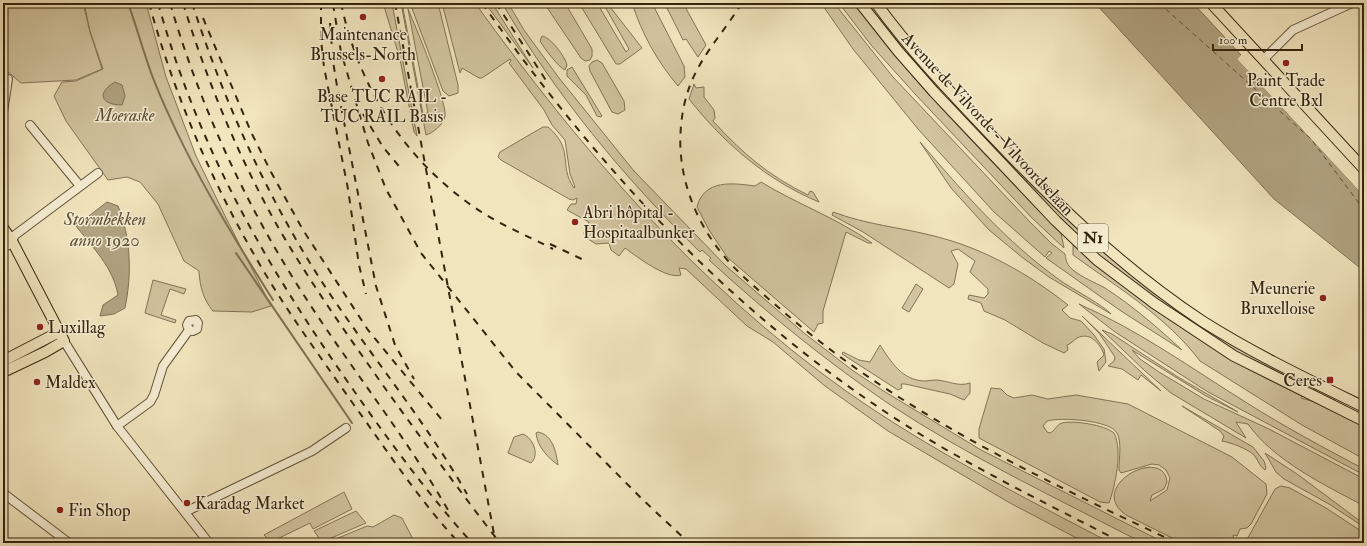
<svg xmlns="http://www.w3.org/2000/svg" width="1367" height="546" viewBox="0 0 1367 546" font-family="'IM FELL Double Pica',serif">
<style>
.green{fill:#d1c49f;stroke:#827456}
.water{fill:#b1a381;stroke:#7f7053}
.pier{fill:#f1e5bd}
.lines{fill:none;stroke-linecap:round;stroke-linejoin:round}
.stream{stroke:#7f7053;stroke-width:2}
.ferry{stroke:#605036;stroke-width:1;stroke-dasharray:5 4;stroke-linecap:butt}
.minor-casing{stroke:#635439;stroke-width:10}
.major-casing{stroke:#34240d;stroke-width:12}
.minor{stroke:#f6eed4;stroke-width:8}
.major{stroke:#f1e5bd;stroke-width:10}
.rail{stroke:#34240d;stroke-width:2;stroke-dasharray:7 7;stroke-linecap:butt}
.poi-dot{fill:#8f2418;stroke:#f6eed4;stroke-width:1.5}
.labels{text-anchor:middle;dominant-baseline:central;stroke-width:3;stroke-linejoin:round;paint-order:stroke}
.shield{fill:#f6eed4;stroke:#6e6149;stroke-width:1}
.shield-label{font-size:16px;font-weight:bold;fill:#34240d}
.poi-label{font-size:17px;fill:#34240d;stroke:#f6eed4;text-anchor:start}
.park-label{font-size:17px;font-style:italic;fill:#5b4c32;stroke:#f6eed4}
.street-label{font-size:17px;fill:#34240d;stroke:#f6eed4}
.water-label{font-size:18px;font-style:italic;fill:#605036;stroke:#f6eed4}
</style>
<rect width="100%" height="100%" fill="#f1e5bd"/>
<filter id="stains"><feTurbulence type="fractalNoise" baseFrequency=".005" numOctaves="4"/><feColorMatrix values="0 0 0 0 .2 0 0 0 0 .09 0 0 0 0 .02 0 0 0 .5 -.17"/></filter>
<radialGradient id="worn" r=".72"><stop offset=".6" stop-color="#630" stop-opacity="0"/><stop offset="1" stop-color="#630" stop-opacity=".3"/></radialGradient>
<g class="green">
<path d="M3,3H83L90,32L102,69L76,80L21,83L7,71L3,70Z"/>
<path d="M84,3H146L166,77L196,156L227,220L271,306L252,312L213,311C203,299 200,287 199,271L184,261L158,204L140,182L127,177L108,180L66,121L54,96L62,82L76,81L103,69L90,31Z"/>
<path d="M383,3H392L417,136L414,132L400,59Z"/>
<path d="M401,3H402L423,114L428,113L408,9C415,25 447,102 445,116C444,124 433,133 426,135Z"/>
<path d="M410,3H438L458,85V93L449,96L443,91Z"/>
<path d="M442,3H475C581,150 698,286 846,391C930,450 1021,496 1111,543H1086L1010,503L888,431L825,386L773,342L747,326L686,269L679,268L681,275C667,280 636,256 625,248L619,256L611,250L609,243L596,244L585,237L584,233L589,222L567,210L571,204H576L577,198L573,200L569,199L501,160L498,157L500,152L543,127H548C575,150 558,165 574,188L575,187L570,174L565,140L552,125L544,110L509,63L511,61L510,59L482,78H479L462,68L460,73Z"/>
<path d="M485,3H492L533,68Z"/>
<path d="M502,3H508L524,30L559,78L634,171L726,266L804,333L852,370L882,390L981,450L1165,543H1143C1058,499 969,457 889,404C829,363 773,318 719,269L709,260L711,258L702,250L700,252C624,178 555,94 502,3Z"/>
<path d="M544,3H565L592,49V56L590,60L585,61L581,58Z"/>
<path d="M579,3H597L626,52L629,49L603,3H607L642,48L620,64H616Z"/>
<path d="M632,3H652L684,66L685,77L678,86C657,61 642,34 632,3Z"/>
<path d="M677,3H683L706,45L698,57L686,39L683,40L667,8Z"/>
<path d="M821,3H834L893,77L1029,221L1051,243L1065,254C1066,261 1067,265 1073,270C1083,278 1094,282 1105,288C1133,306 1158,328 1182,350L1121,311L1046,258L1052,253L1049,251L1045,257L994,212L918,129L853,49Z"/>
<path d="M839,3H855C915,87 990,159 1061,233L1064,248L1032,218L916,95L871,45Z"/>
<path d="M542,36C550,37 565,56 567,65L565,70C559,68 544,48 540,41Z"/>
<path d="M909,53L1137,278L1335,398L1334,401L1256,364L1173,313L1114,269L1056,216L906,55Z"/>
<path d="M597,60L602,63L624,101L625,110L618,114L612,112L590,71L589,66L592,62Z"/>
<path d="M572,67L602,116L601,117L597,116L586,95L567,76V70Z"/>
<path d="M694,84L696,88L704,87V97L714,110L715,118L713,121C742,153 769,176 808,195L810,191L813,192L819,202C766,180 724,143 689,99Z"/>
<path d="M920,142C963,192 1006,242 1061,281C1071,288 1106,307 1111,314L1049,277L1023,258L989,230L951,188Z"/>
<path d="M761,182C797,204 837,218 872,243H868L846,232L823,311V323L818,324L814,332L727,257L709,230L697,207C704,179 733,183 755,186Z"/>
<path d="M833,212C868,225 899,227 934,236C983,248 1029,274 1068,305L1062,310L1070,318L1081,321L1094,335L1104,349L1106,362L1099,371L1097,362L1104,355C1101,345 1091,331 1077,338C1074,340 1071,344 1067,345L1068,350L1064,353L1043,343L1005,320L984,311L981,303L968,299L969,295L984,298L988,294V289L970,272L975,261L958,249L951,251L958,264L954,284L949,288L863,232L832,215Z"/>
<path d="M1073,245L1269,379L1302,396L1301,398L1315,402L1364,426V459L1302,425L1200,361C1167,317 1117,287 1073,255Z"/>
<path d="M153,280L186,289L184,294L170,289L161,315L176,320L175,323L145,313Z"/>
<path d="M916,284L923,289L909,312L902,308Z"/>
<path d="M1079,304C1140,331 1191,368 1247,403C1285,427 1324,448 1364,469V475L1208,392L1115,332Z"/>
<path d="M1082,316L1161,391L1141,375L1138,380L1122,369L1108,366L1114,361L1115,357L1099,333Z"/>
<path d="M1102,330L1112,334L1178,377L1238,412L1206,396L1132,350L1140,359L1159,372L1204,399L1269,429L1364,479V506C1325,485 1274,461 1248,424L1236,422L1246,438L1171,393L1145,371Z"/>
<path d="M880,345C891,362 902,380 924,381C928,381 932,380 937,380C949,381 958,387 970,383V393L964,400L950,394L905,384H901L902,388L898,390L842,354L843,352L859,360L870,362Z"/>
<path d="M991,388L1001,389L1007,395L1014,398L1032,395L1048,399L1076,395L1128,404L1232,457L1266,484L1267,494L1251,524L1247,528L1240,529L1237,536L1233,535L1234,543H1182L1126,515C1085,486 1164,445 1167,482L1164,489L1152,495L1150,501L1167,490L1170,478L1166,470L1159,465L1152,464L1121,473L1119,470C1119,459 1122,442 1117,433C1110,420 1060,417 1047,421L1043,426L1047,432L1050,433C1055,431 1056,425 1062,423C1073,420 1105,425 1114,433C1123,450 1115,487 1109,503L1100,502L979,438V429Z"/>
<path d="M1182,406L1253,447L1264,461L1266,468L1265,470C1260,467 1258,460 1254,455C1246,448 1232,443 1222,441L1224,436L1220,431Z"/>
<path d="M538,432C553,435 556,452 558,465C548,458 537,446 536,433Z"/>
<path d="M523,434C533,438 540,455 531,463L508,453L514,437Z"/>
<path d="M1265,453L1297,474L1364,524V527L1329,504L1284,479L1276,472Z"/>
<path d="M1281,486L1290,488L1326,508L1364,533V543H1245L1275,489Z"/>
<path d="M344,492L352,509L313,529L310,523L271,542L264,535Z"/>
<path d="M356,511L366,523L322,542L314,531Z"/>
<path d="M394,515L402,518L415,543H326L367,526L373,527Z"/>
</g>
<g class="water">
<path d="M1095,3H1193L1241,55L1237,59L1364,196V271L1274,199Z"/>
<path d="M115,82L122,85L125,96L122,105C101,105 96,93 115,82Z"/>
<path d="M107,202L118,206C131,238 132,274 125,308L114,314L100,316L103,305L118,295C113,267 93,248 76,226Z"/>
</g>
<path class="pier" d="M1242,54L1239,59L1364,193V196L1237,59Z"/>
<g class="lines">
<g class="stream">
<path d="M128,3C137,28 144,54 153,78C184,156 228,229 273,300"/>
<path d="M236,253L352,423"/>
</g>
<path class="ferry" d="M1159,3L1311,139L1364,210"/>
<defs>
<g id="minor">
<path d="M1264,59L1293,30L1352,3"/>
<path d="M3,79H8L3,112"/>
<path d="M30,125L80,186"/>
<path d="M3,248L10,244L15,235L98,173"/>
<path d="M64,341L117,426L209,543"/>
<path d="M117,426L150,402L154,395L163,366L189,330L193,331L197,329L198,323L196,320L189,321L187,325L189,330"/>
<path d="M3,493L69,543"/>
<path d="M185,512L312,451L346,428"/>
</g>
<g id="major">
<path d="M860,3L898,51L934,92L1056,221L1097,260L1154,303L1234,356L1364,421"/>
<path d="M876,3C910,50 950,92 990,134C1055,203 1122,268 1202,321C1254,354 1309,380 1364,407"/>
<path d="M1211,3L1364,169"/>
<path d="M3,228L12,241L64,341L45,352L3,372"/>
<path d="M3,361L59,332"/>
</g>
</defs>
<use href="#minor" class="minor-casing"/>
<use href="#major" class="major-casing"/>
<use href="#minor" class="minor"/>
<use href="#major" class="major"/>
<g class="rail">
<path d="M149,3C175,98 215,190 266,275C293,320 324,362 354,405C388,452 420,501 459,543"/>
<path d="M158,3C199,150 265,264 352,388C389,441 428,494 472,543"/>
<path d="M170,3C201,109 247,208 307,300C353,371 406,437 448,510"/>
<path d="M183,3C207,81 238,156 278,227C311,284 349,337 387,391C424,442 461,493 500,543"/>
<path d="M192,3C224,101 266,195 322,282C369,354 425,420 467,494"/>
<path d="M321,3V40L324,67L348,189L359,265L366,294"/>
<path d="M341,3C359,90 408,165 483,213C505,227 530,237 553,249"/>
<path d="M395,3L494,534"/>
<path d="M482,3C594,162 721,302 884,411C960,462 1042,501 1123,543"/>
<path d="M496,3L549,85"/>
<path d="M742,3C714,47 686,69 681,126C677,167 690,209 714,243C731,268 755,287 778,307C895,410 1037,477 1177,543"/>
<path d="M333,4L341,52L368,143L386,189L421,253L516,372L641,498L689,543"/>
<path d="M203,18L251,132L271,172L303,230L368,330L442,420"/>
<path d="M330,23L333,61L337,86L376,286L395,345L414,379"/>
<path d="M363,114L383,147L403,171"/>
<path d="M550,244L588,262"/>
</g>
</g>
<g class="poi-dot">
<circle cx="363" cy="17" r="4"/>
<circle cx="1286" cy="63" r="4"/>
<circle cx="382" cy="79" r="4"/>
<circle cx="575" cy="222" r="4"/>
<circle cx="1323" cy="298" r="4"/>
<circle cx="40" cy="327" r="4"/>
<rect x="1326" y="376" width="8" height="8" rx="2"/>
<circle cx="37" cy="382" r="4"/>
<circle cx="187" cy="503" r="4"/>
<circle cx="60" cy="510" r="4"/>
</g>
<g class="labels">
<rect class="shield" x="1078" y="224" width="30" height="28" rx="3"/>
<g class="shield-label">
<text x="1093" y="238">N1</text>
</g>
<g class="poi-label">
<text x="363" y="34" text-anchor="middle">Maintenance<tspan x="363" dy="20">Brussels-North</tspan></text>
<text x="1286" y="80" text-anchor="middle">Paint Trade<tspan x="1286" dy="20">Centre Bxl</tspan></text>
<text x="382" y="96" text-anchor="middle">Base TUC RAIL -<tspan x="382" dy="20">TUC RAIL Basis</tspan></text>
<text x="583" y="212">Abri hôpital -<tspan x="583" dy="20">Hospitaalbunker</tspan></text>
<text x="1315" y="288" text-anchor="end">Meunerie<tspan x="1315" dy="20">Bruxelloise</tspan></text>
<text x="48" y="327">Luxillag</text>
<text x="1322" y="380" text-anchor="end">Ceres</text>
<text x="45" y="382">Maldex</text>
<text x="195" y="503">Karadag Market</text>
<text x="68" y="510">Fin Shop</text>
</g>
<g class="park-label">
<text x="125" y="115">Moeraske</text>
</g>
<g class="street-label">
<text transform="translate(988 124) rotate(47)">Avenue de Vilvorde - Vilvoordselaan</text>
</g>
<g class="water-label">
<text x="105" y="219">Stormbekken<tspan x="105" dy="21">anno 1920</tspan></text>
</g>
</g>
<rect width="1367" height="546" fill="none" stroke="#f1e5bd" stroke-width="16"/>
<rect x="4" y="4" width="1359" height="538" fill="none" stroke="#34240d" stroke-width="2"/>
<rect x="8" y="8" width="1351" height="530" fill="none" stroke="#34240d"/>
<path d="M1213 44v6h89v-6" fill="none" stroke="#34240d" stroke-width="2"/>
<text x="1219" y="44" font-size="12" fill="#34240d" stroke="#f6eed4" stroke-width="3" paint-order="stroke">100 m</text>
<rect width="100%" height="100%" filter="url(#stains)"/>
<rect width="100%" height="100%" fill="url(#worn)"/>
</svg>
